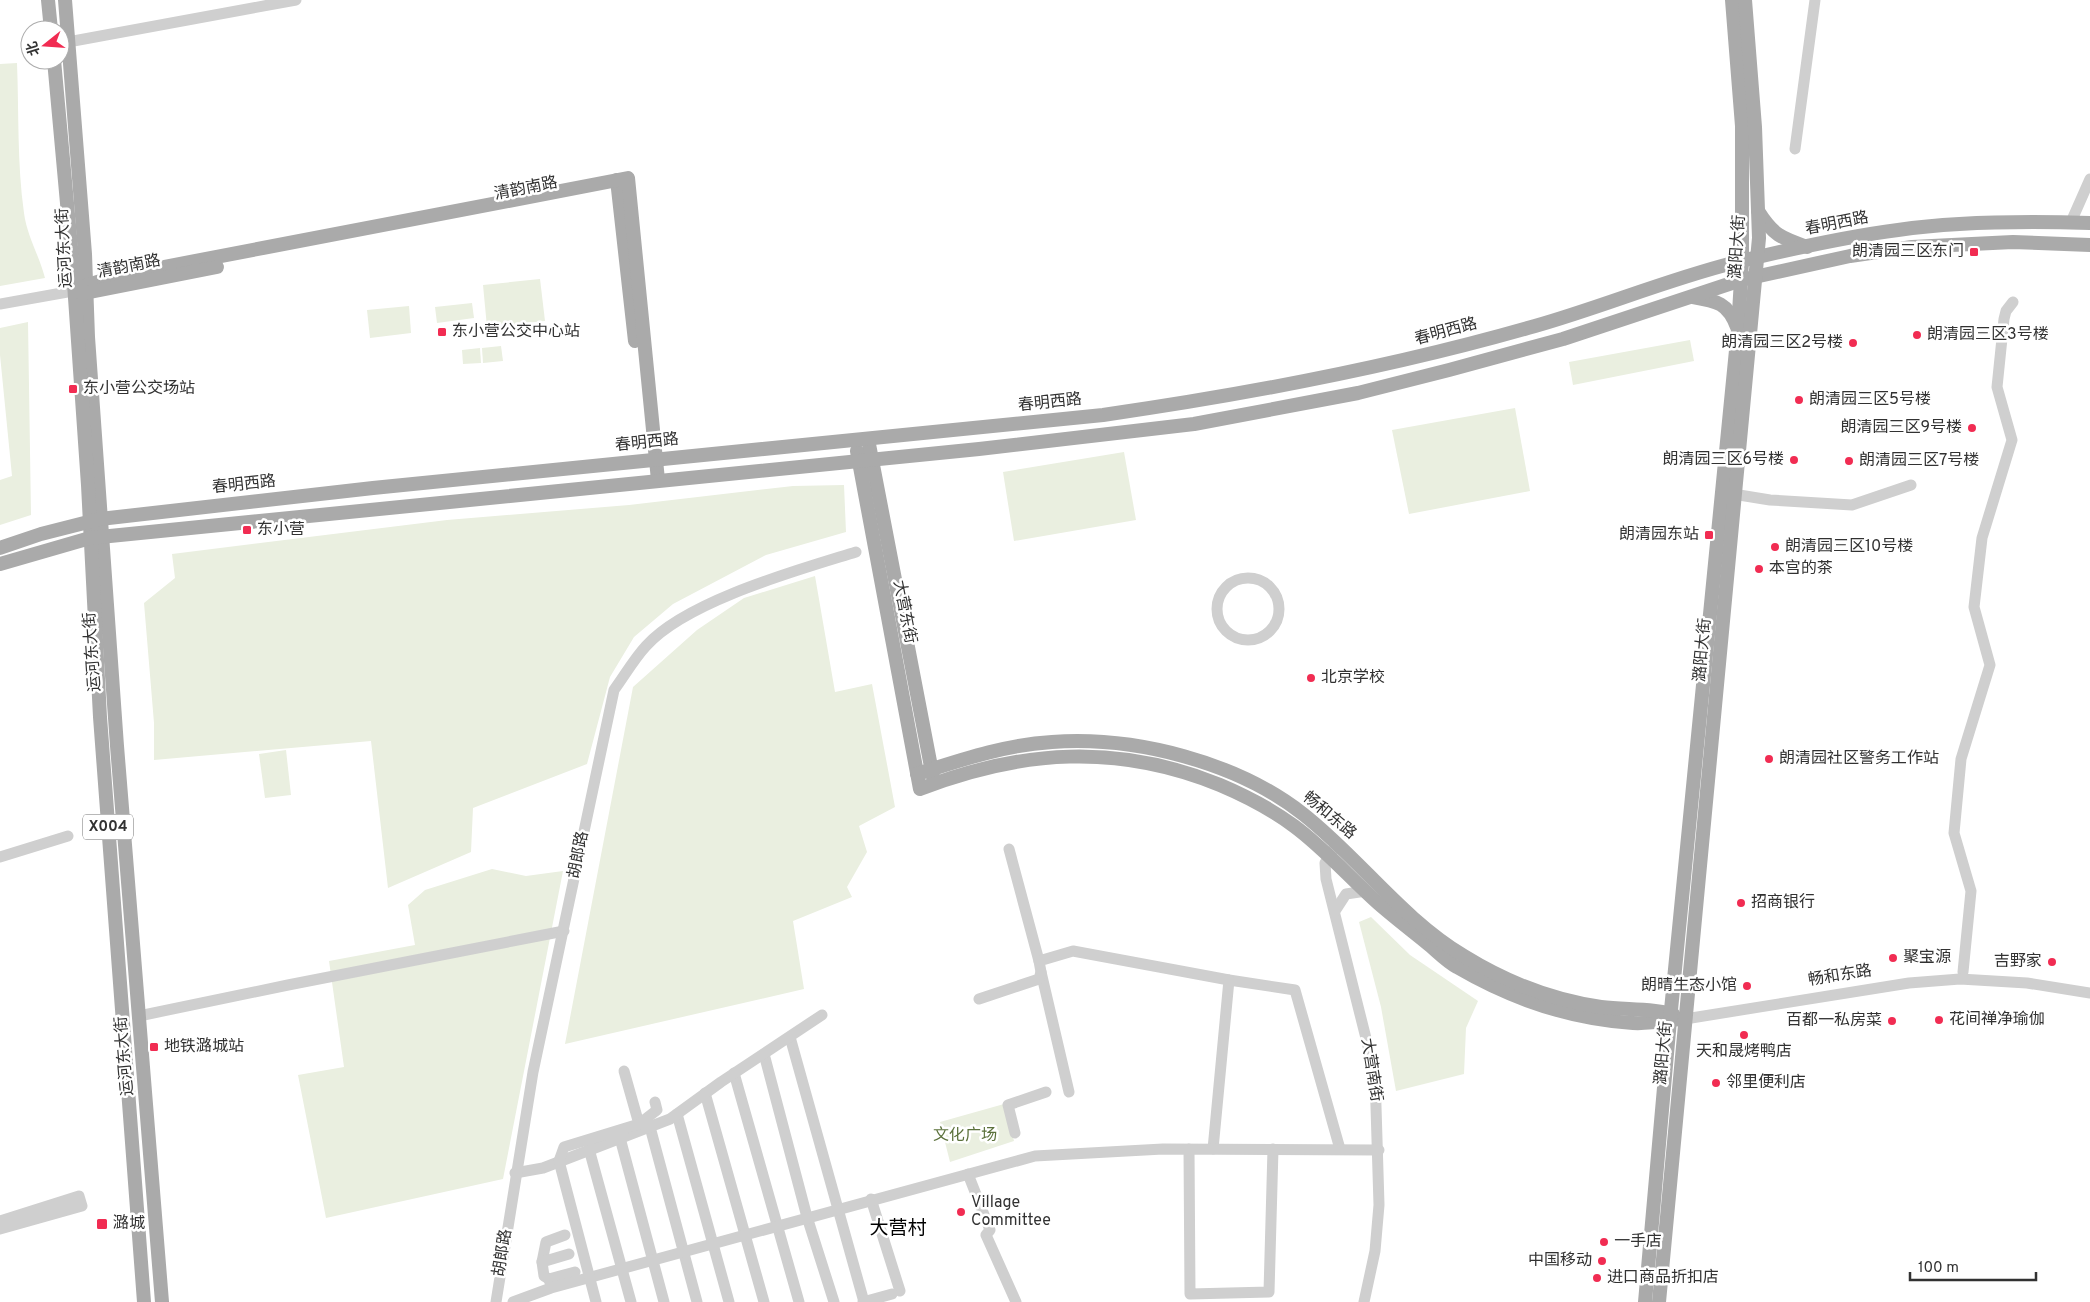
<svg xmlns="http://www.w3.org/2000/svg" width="2090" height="1302" viewBox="0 0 2090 1302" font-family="Overpass,'Noto Sans SC',sans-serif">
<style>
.green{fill:#eaefe0}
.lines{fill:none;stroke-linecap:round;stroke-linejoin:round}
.minor{stroke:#cfcfcf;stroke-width:11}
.major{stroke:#aaa;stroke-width:14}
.poi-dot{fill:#f12c52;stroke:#fff;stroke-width:2}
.labels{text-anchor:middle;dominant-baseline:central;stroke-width:5;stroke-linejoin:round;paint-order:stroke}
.shield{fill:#fff;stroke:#707070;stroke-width:1}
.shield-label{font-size:15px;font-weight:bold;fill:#323232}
.street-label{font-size:16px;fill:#323232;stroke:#fff}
.poi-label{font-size:16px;fill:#323232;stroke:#fff;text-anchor:start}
.park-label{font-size:16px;fill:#5b713b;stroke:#fff}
.quarter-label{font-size:19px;fill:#000;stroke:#fff}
</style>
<rect width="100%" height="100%" fill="#fff"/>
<g class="green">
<path d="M17,63C19,113 17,163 24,213C27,236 39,255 45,278L0,286V64Z"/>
<path d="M540,279L545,321L487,327L483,285Z"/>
<path d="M472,303L474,318L437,323L435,307Z"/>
<path d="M409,306L411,333L370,338L367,310Z"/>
<path d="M28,322L31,515L0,525V480L12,476L0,355V328Z"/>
<path d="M1690,340L1694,361L1573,385L1569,362Z"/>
<path d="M501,346L503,361L483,363L482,348Z"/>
<path d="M480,348L481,363L463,364L462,350Z"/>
<path d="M1515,408L1530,491L1409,514L1392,430Z"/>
<path d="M1124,452L1136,520L1014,541L1003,472Z"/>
<path d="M844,485L846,532L766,555L673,604L634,637L610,677L587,764L473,808L471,852L388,888L371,741L154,760V723L144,603L175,578L172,554L447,520L629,505L793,486Z"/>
<path d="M815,576L835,692L872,684L895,807L859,826L867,852L847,887L852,897L793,921L804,989L565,1044L633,687L697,630L744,598Z"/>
<path d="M286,750L291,795L265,798L259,754Z"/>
<path d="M492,869L526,876L563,871L503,1179L326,1218L298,1075L344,1067L329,961L415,945L408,905L425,890Z"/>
<path d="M1371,917L1410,955L1478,1001L1466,1028L1464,1074L1396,1091L1381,1007L1359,922Z"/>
<path d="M1004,1104L1014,1141L950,1162L940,1122Z"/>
</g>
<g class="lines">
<g class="minor">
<path d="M68,42L296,0"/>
<path d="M1795,149L1815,0"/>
<path d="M2071,222L2090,179"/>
<path d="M0,304L73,291"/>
<path d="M1733,494L1770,500L1852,505L1911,485"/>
<circle cx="1248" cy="609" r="31"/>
<path d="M1009,849L1039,961"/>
<path d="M1334,849L1325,863L1326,879L1375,1074L1379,1205L1375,1251L1364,1302"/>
<path d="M0,857L68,836"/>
<path d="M1335,911L1346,894L1366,891"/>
<path d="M1041,972L1069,1092"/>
<path d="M1963,972L1971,891L1954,833L1961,759L1990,665L1974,607L1982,538L2012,440L1997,387L2004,319L2006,311L2013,302"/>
<path d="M979,999L1039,979L1041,972L1039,961L1073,951L1229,980L1295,990L1340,1149"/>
<path d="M139,1016L288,985L564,931"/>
<path d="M1685,1019L1909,983L1960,979L2027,983L2090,993"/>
<path d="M790,1037L864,1302"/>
<path d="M764,1054L807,1217L834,1302"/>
<path d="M624,1071L639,1124"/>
<path d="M734,1073L799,1302"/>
<path d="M705,1093L764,1302"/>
<path d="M677,1114L729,1302"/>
<path d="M650,1127L697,1302"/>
<path d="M1015,1133L1008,1105L1046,1092"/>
<path d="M620,1138L664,1302"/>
<path d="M589,1149L631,1302"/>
<path d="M1189,1149L1190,1294L1269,1292L1273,1149"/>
<path d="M1213,1149L1229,980"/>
<path d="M515,1173L543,1168L670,1119L721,1082L822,1015"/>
<path d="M968,1174L990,1230L986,1235L1016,1302"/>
<path d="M871,1199L900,1291"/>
<path d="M0,1221L79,1196L82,1206L0,1229"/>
<path d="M542,1262L546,1242L565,1235"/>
<path d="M549,1279L544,1276L542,1262L569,1254"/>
<path d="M551,1286L549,1279L575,1272"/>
<path d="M496,1302L533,1072L614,690C625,675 634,659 646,646C686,601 798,570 856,552"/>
<path d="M513,1302L551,1288L1035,1156L1163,1149L1379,1150"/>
<path d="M596,1302L559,1161L564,1147L639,1124L657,1110L655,1102"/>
<path d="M863,1302L892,1294"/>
</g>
<g class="major">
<path d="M48,0L51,30"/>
<path d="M65,0L85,254L88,337L117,746L162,1302"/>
<path d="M54,60L73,269L88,485L100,717L144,1302"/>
<path d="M617,180L635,341"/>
<path d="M1758,211C1773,235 1781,238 1807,247"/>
<path d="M78,288L117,276L628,178L658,480"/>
<path d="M79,292L85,293L217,267"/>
<path d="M1693,297C1717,301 1728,303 1737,327"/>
<path d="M868,439L933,777"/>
<path d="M857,451L920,789C1021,750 1118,743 1220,785C1246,796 1271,809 1294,826C1324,848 1350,878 1378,903C1394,917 1411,930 1427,943C1437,951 1446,961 1457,967C1510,998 1571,1019 1633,1023C1648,1024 1664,1021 1679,1019"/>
<path d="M0,548L41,534L100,519L373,488L1103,415C1249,394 1393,367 1535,326C1602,307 1666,280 1733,263C1786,250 1844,237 1898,230C1961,221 2026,221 2090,223"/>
<path d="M0,564L90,538L979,449L1194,424L1358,393L1449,370L1563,339L1741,280L1850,256L1912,247L1972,244L2013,242L2090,245"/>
<path d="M917,774C961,760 1004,745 1052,742C1135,736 1237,762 1303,814C1359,858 1402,919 1464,956C1506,982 1552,1000 1601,1007C1625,1010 1650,1008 1673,1014"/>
<path d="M1645,1302L1670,1020L1738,330L1742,262V126L1732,0"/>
<path d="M1659,1302L1759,238L1755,127L1745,0"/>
</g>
</g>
<g class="poi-dot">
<rect x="1969" y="247" width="10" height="10" rx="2.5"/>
<rect x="437" y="327" width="10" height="10" rx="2.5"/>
<circle cx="1917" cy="335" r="5"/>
<circle cx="1853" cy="343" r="5"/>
<rect x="68" y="384" width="10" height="10" rx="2.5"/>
<circle cx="1799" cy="400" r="5"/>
<circle cx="1972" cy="428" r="5"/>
<circle cx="1794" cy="460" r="5"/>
<circle cx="1849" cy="461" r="5"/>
<rect x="242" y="525" width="10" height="10" rx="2.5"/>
<rect x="1704" y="530" width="10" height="10" rx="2.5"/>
<circle cx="1775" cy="547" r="5"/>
<circle cx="1759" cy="569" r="5"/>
<circle cx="1311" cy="678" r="5"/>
<circle cx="1769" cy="759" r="5"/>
<circle cx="1741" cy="903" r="5"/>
<circle cx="1893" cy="958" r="5"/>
<circle cx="2052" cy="962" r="5"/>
<circle cx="1747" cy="986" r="5"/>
<circle cx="1939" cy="1020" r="5"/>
<circle cx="1892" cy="1021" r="5"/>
<circle cx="1744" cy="1035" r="5"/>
<rect x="149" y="1042" width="10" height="10" rx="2.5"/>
<circle cx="1716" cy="1083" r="5"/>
<circle cx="961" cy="1212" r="5"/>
<rect x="96" y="1218" width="12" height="12" rx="2.5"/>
<circle cx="1604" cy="1242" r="5"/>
<circle cx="1602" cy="1261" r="5"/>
<circle cx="1597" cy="1278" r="5"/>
</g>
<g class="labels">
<rect class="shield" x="83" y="814.5" width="50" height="25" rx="4"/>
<g class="shield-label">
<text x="108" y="827">X004</text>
</g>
<g class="street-label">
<text transform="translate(526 189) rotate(-11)">清韵南路</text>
<text transform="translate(1837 224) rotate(-11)">春明西路</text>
<text transform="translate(1738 247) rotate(-86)">潞阳大街</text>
<text transform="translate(65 248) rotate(-93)">运河东大街</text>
<text transform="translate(129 267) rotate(-11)">清韵南路</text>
<text transform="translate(1446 332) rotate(-15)">春明西路</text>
<text transform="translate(1050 403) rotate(-6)">春明西路</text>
<text transform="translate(647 443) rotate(-6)">春明西路</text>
<text transform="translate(244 485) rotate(-6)">春明西路</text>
<text transform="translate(904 612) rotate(79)">大营东街</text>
<text transform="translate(1703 650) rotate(-85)">潞阳大街</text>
<text transform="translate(93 652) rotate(-94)">运河东大街</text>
<text transform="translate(1329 816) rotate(40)">畅和东路</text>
<text transform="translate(579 855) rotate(-79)">胡郎路</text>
<text transform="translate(1840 976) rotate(-9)">畅和东路</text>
<text transform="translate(1664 1053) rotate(-85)">潞阳大街</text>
<text transform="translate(125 1056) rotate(-95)">运河东大街</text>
<text transform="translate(1371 1070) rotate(81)">大营南街</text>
<text transform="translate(503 1253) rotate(-81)">胡郎路</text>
</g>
<g class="poi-label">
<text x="1964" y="252" text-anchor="end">朗清园三区东门</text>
<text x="452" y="332">东小营公交中心站</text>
<text x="1927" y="335">朗清园三区3号楼</text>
<text x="1843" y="343" text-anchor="end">朗清园三区2号楼</text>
<text x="83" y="389">东小营公交场站</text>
<text x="1809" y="400">朗清园三区5号楼</text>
<text x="1962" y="428" text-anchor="end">朗清园三区9号楼</text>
<text x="1784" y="460" text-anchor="end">朗清园三区6号楼</text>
<text x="1859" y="461">朗清园三区7号楼</text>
<text x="257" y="530">东小营</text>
<text x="1699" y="535" text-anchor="end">朗清园东站</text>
<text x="1785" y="547">朗清园三区10号楼</text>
<text x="1769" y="569">本宫的茶</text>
<text x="1321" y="678">北京学校</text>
<text x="1779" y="759">朗清园社区警务工作站</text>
<text x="1751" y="903">招商银行</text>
<text x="1903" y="958">聚宝源</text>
<text x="2042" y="962" text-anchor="end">吉野家</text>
<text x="1737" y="986" text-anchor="end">朗晴生态小馆</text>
<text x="1949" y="1020">花间禅净瑜伽</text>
<text x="1882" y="1021" text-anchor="end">百都一私房菜</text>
<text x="164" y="1047">地铁潞城站</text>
<text x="1744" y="1052" text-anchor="middle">天和晟烤鸭店</text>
<text x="1726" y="1083">邻里便利店</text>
<text x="971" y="1203">Village<tspan x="971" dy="18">Committee</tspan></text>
<text x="113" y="1224">潞城</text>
<text x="1614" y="1242">一手店</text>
<text x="1592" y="1261" text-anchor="end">中国移动</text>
<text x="1607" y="1278">进口商品折扣店</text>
</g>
<g class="park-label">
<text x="965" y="1136">文化广场</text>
</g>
<g class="quarter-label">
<text x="898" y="1229">大营村</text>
</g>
</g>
<g transform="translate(45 45) rotate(253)"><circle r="24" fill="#ffffff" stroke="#adadad"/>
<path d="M0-4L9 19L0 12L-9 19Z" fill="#f12c52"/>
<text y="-8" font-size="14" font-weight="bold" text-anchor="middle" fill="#323232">北</text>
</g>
<path d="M1910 1272v8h126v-8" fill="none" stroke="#323232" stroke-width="2.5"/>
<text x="1918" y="1272" font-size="15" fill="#323232" stroke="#ffffff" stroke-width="4" paint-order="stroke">100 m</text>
</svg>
